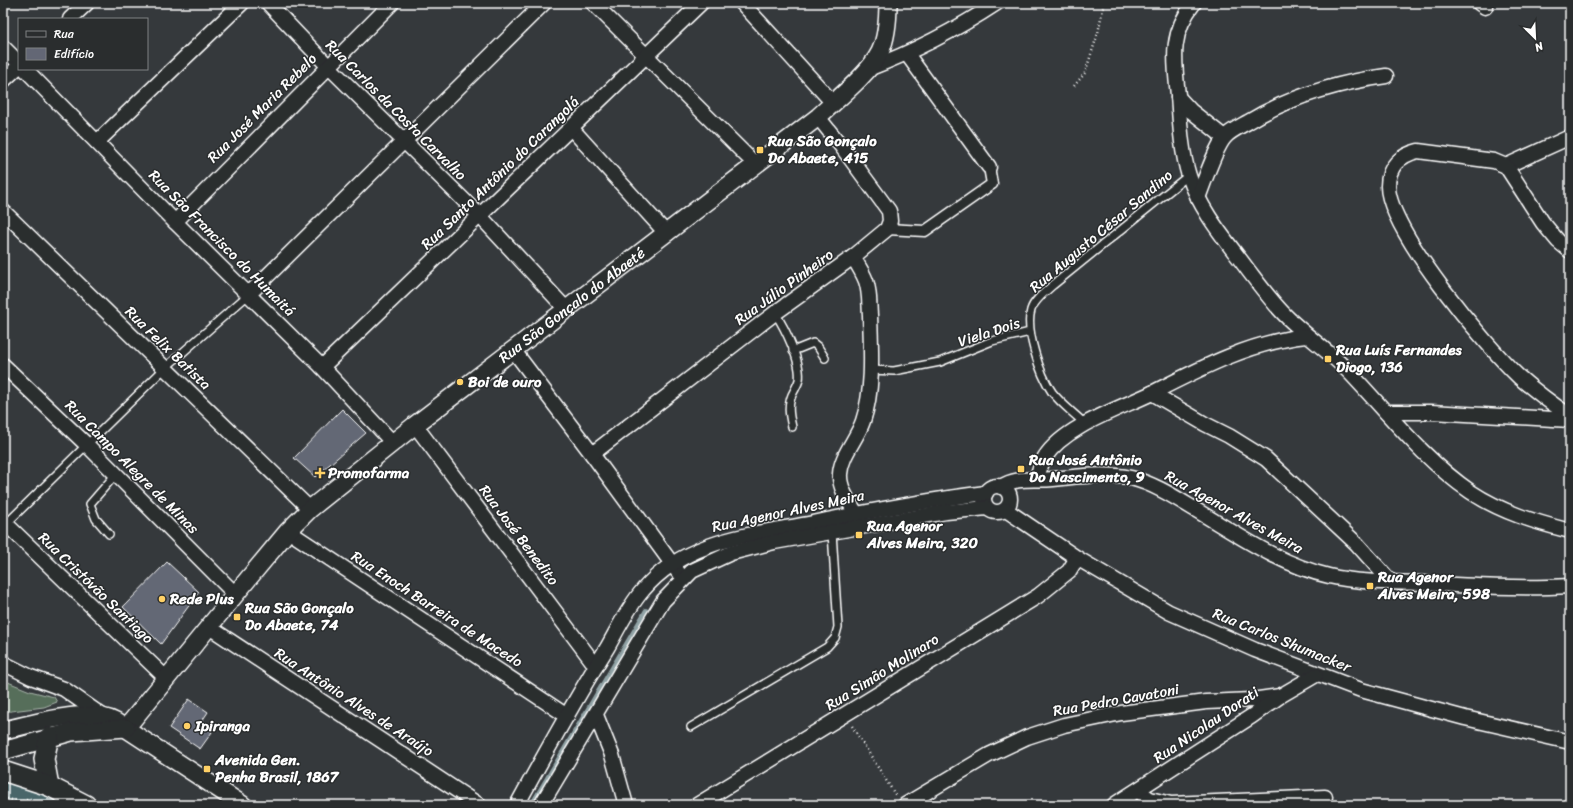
<svg xmlns="http://www.w3.org/2000/svg" width="1573" height="808" viewBox="0 0 1573 808" font-family="Sriracha,sans-serif">
<style>
.green{fill:#566e5a;stroke:#aab6ac}
.lines{fill:none;stroke-linecap:round;stroke-linejoin:round}
.stream{stroke:#91a3a6;stroke-width:4}
.river{stroke:#48666a;stroke-width:25}
.building{fill:#636775;stroke:#fff}
.service-casing{stroke:#fff;stroke-width:10}
.pedestrian-casing{stroke:#fff;stroke-width:13}
.minor-casing{stroke:#fff;stroke-width:17}
.tertiary-casing{stroke:#fff;stroke-width:20}
.secondary-casing{stroke:#fff;stroke-width:22}
.path{stroke:#fff;stroke-width:2.5;stroke-dasharray:1 3;stroke-linecap:butt}
.service{stroke:#2a2d2e;stroke-width:7}
.pedestrian{stroke:#2a2d2e;stroke-width:10}
.minor{stroke:#2a2d2e;stroke-width:14}
.tertiary{stroke:#2a2d2e;stroke-width:17}
.secondary{stroke:#2a2d2e;stroke-width:19}
.poi-dot{fill:#ffd166;stroke:#2a2d2e;stroke-width:1.5}
.labels{text-anchor:middle;dominant-baseline:central;stroke-width:3;stroke-linejoin:round;paint-order:stroke}
.street-label{font-size:15px;fill:#fff;stroke:#2a2d2e}
.poi-label{font-size:15px;font-weight:bold;fill:#fff;stroke:#2a2d2e;text-anchor:start}
</style>
<rect width="100%" height="100%" fill="#35393c"/>
<filter id="ink" filterUnits="userSpaceOnUse"><feTurbulence type="fractalNoise" baseFrequency=".025" numOctaves="2"/><feDisplacementMap in="SourceGraphic" scale="8" xChannelSelector="R" yChannelSelector="G"/><feConvolveMatrix kernelMatrix="1 2 1 2 8 2 1 2 1" color-interpolation-filters="sRGB"/></filter>
<g filter="url(#ink)">
<path class="green" d="M3,680L30,691L54,697L57,702L44,707L3,712Z"/>
<g class="lines">
<path class="stream" d="M531,805L646,610"/>
<path class="river" d="M6,786L55,805"/>
</g>
<g class="building">
<path d="M342,409L366,433L315,477L294,458Z"/>
<path d="M167,562L199,592L161,644L123,607Z"/>
<path d="M189,699L208,712L200,724L212,732L200,749L169,728Z"/>
</g>
<g class="lines">
<defs>
<g id="service">
<path d="M775,313C785,328 802,363 799,380C798,384 796,387 794,391C787,403 789,414 792,427"/>
<path d="M793,351L813,343L818,347L825,358"/>
<path d="M870,370L894,371L940,362L992,341L1030,332"/>
<path d="M1085,424C1075,414 1061,404 1052,392C1040,375 1025,330 1031,310C1034,300 1045,292 1053,285L1189,175"/>
<path d="M5,525L165,368L248,295"/>
<path d="M109,534L96,519L90,504L116,474"/>
<path d="M691,727L827,647L835,638L838,627L832,532"/>
</g>
<path id="pedestrian" d="M887,229L925,231L992,184L989,167"/>
<g id="minor">
<path d="M268,3L328,66L480,216L567,310"/>
<path d="M593,3L756,165"/>
<path d="M742,3L833,103"/>
<path d="M1194,3C1170,33 1174,59 1178,95C1180,122 1181,150 1189,176C1201,212 1226,240 1248,270C1261,287 1274,305 1289,319C1309,338 1332,354 1351,374C1389,414 1424,460 1471,492C1501,512 1535,522 1570,531"/>
<path d="M1479,3L1485,7"/>
<path d="M70,19L87,3"/>
<path d="M3,47L19,63"/>
<path d="M907,54L989,167"/>
<path d="M25,69L175,222L322,367L393,443"/>
<path d="M868,69C913,52 956,30 997,3"/>
<path d="M3,81L19,66"/>
<path d="M1178,97L1191,111L1224,137"/>
<path d="M571,128L667,234"/>
<path d="M97,142L242,3"/>
<path d="M1506,166L1570,137"/>
<path d="M1198,198C1203,185 1216,146 1225,137C1230,131 1241,126 1248,122C1291,96 1336,83 1386,76"/>
<path d="M3,211L310,509"/>
<path d="M175,222L392,3"/>
<path d="M1570,251L1558,241L1543,223L1506,166L1494,161L1418,151C1401,155 1388,166 1388,186C1388,230 1486,346 1519,377C1535,391 1552,404 1570,416"/>
<path d="M853,257C858,265 863,273 866,281C870,292 869,304 870,315C871,349 874,388 863,421C857,439 841,455 840,474C839,488 849,502 856,513"/>
<path d="M248,295L544,3"/>
<path d="M514,351L592,454L678,572"/>
<path d="M3,365L88,446L235,594"/>
<path d="M322,367L701,3"/>
<path d="M1152,393C1201,368 1251,342 1306,336"/>
<path d="M1386,412H1431L1570,420"/>
<path d="M415,425L596,666"/>
<path d="M592,454L775,313L853,257L887,229L890,221L889,211L842,147L818,117"/>
<path d="M1036,479C1039,472 1041,463 1045,457C1065,426 1119,409 1152,393L1205,424L1229,436L1266,459L1357,544L1391,582"/>
<circle cx="997" cy="499" r="13"/>
<path d="M1001,487C1017,476 1034,481 1053,479C1079,476 1106,473 1131,478C1155,484 1176,498 1196,510C1238,535 1281,565 1329,576C1359,583 1391,582 1422,583C1471,586 1521,589 1570,586"/>
<path d="M1006,510L1077,558L1169,612L1255,650L1361,690L1465,718L1570,742"/>
<path d="M3,521L166,678"/>
<path d="M288,531L567,716"/>
<path d="M209,627L479,805"/>
<path d="M3,663L31,677L64,689L104,717"/>
<path d="M596,715L612,755L626,805"/>
<path d="M1138,791L1150,799L1171,804L1325,797"/>
<path d="M517,805C546,752 575,699 607,648C618,629 628,607 643,590C686,539 752,535 813,523C870,511 928,500 986,493"/>
<path d="M541,805L663,601L692,571L731,553L774,542L946,512L987,508"/>
<path d="M697,805L1038,596L1069,571L1077,558"/>
<path d="M905,805L989,755L1027,737L1064,725L1121,713L1206,702L1252,700L1280,696"/>
<path d="M1114,805L1252,716L1280,696L1316,675"/>
</g>
<g id="tertiary">
<path id="s1" d="M126,728L248,579L288,531L310,509L415,425L818,117C836,100 869,74 880,52C887,37 888,19 888,3"/>
<path d="M3,730C35,724 86,706 116,722L243,805"/>
<path d="M3,751L71,732L126,728"/>
</g>
<g id="secondary">
<path d="M49,737L44,759L49,786"/>
<path d="M3,771L49,786L86,805"/>
</g>
</defs>
<use href="#service" class="service-casing"/>
<use href="#pedestrian" class="pedestrian-casing"/>
<use href="#minor" class="minor-casing"/>
<use href="#tertiary" class="tertiary-casing"/>
<use href="#secondary" class="secondary-casing"/>
<g class="path">
<path d="M1074,86L1085,73L1098,33L1104,3"/>
<path d="M852,726L896,796"/>
<path d="M3,798L21,802L33,798"/>
</g>
<use href="#service" class="service"/>
<use href="#pedestrian" class="pedestrian"/>
<use href="#minor" class="minor"/>
<use href="#tertiary" class="tertiary"/>
<use href="#secondary" class="secondary"/>
</g>
</g>
<g class="poi-dot">
<rect x="756" y="146" width="8" height="8" rx="2"/>
<rect x="1324" y="355" width="8" height="8" rx="2"/>
<circle cx="460" cy="382" r="4"/>
<rect x="1017" y="465" width="8" height="8" rx="2"/>
<path d="M318 467h4v4h4v4h-4v4h-4v-4h-4v-4h4z"/>
<rect x="855" y="531" width="8" height="8" rx="2"/>
<rect x="1366" y="582" width="8" height="8" rx="2"/>
<circle cx="162" cy="599" r="4"/>
<rect x="233" y="613" width="8" height="8" rx="2"/>
<circle cx="187" cy="726" r="4"/>
<rect x="203" y="765" width="8" height="8" rx="2"/>
</g>
<g class="labels">
<g class="street-label">
<text transform="translate(262 108) rotate(-45)">Rua José Maria Rebelo</text>
<text transform="translate(396 110) rotate(45)">Rua Carlos da Costa Carvalho</text>
<text transform="translate(500 173) rotate(-44)">Rua Santo Antônio do Carangolá</text>
<text transform="translate(1101 231) rotate(-40)">Rua Augusto César Sandino</text>
<text transform="translate(222 243) rotate(45)">Rua São Francisco do Humaitá</text>
<text transform="translate(784 287) rotate(-36)">Rua Júlio Pinheiro</text>
<text stroke="none"><textPath href="#s1" startOffset="618">Rua São Gonçalo do Abaeté</textPath></text>
<text transform="translate(989 332) rotate(-18)">Viela Dois</text>
<text transform="translate(168 348) rotate(44)">Rua Felix Batista</text>
<text transform="translate(132 467) rotate(45)">Rua Campo Alegre de Minas</text>
<text transform="translate(788 511) rotate(-12)">Rua Agenor Alves Meira</text>
<text transform="translate(1234 512) rotate(29)">Rua Agenor Alves Meira</text>
<text transform="translate(519 535) rotate(53)">Rua José Benedito</text>
<text transform="translate(96 588) rotate(44)">Rua Cristóvão Santiago</text>
<text transform="translate(437 609) rotate(33)">Rua Enoch Barreira de Macedo</text>
<text transform="translate(1282 640) rotate(22)">Rua Carlos Shumacker</text>
<text transform="translate(882 672) rotate(-32)">Rua Simão Molinaro</text>
<text transform="translate(1116 700) rotate(-10)">Rua Pedro Cavatoni</text>
<text transform="translate(354 702) rotate(33)">Rua Antônio Alves de Araújo</text>
<text transform="translate(1206 725) rotate(-34)">Rua Nicolau Dorati</text>
</g>
<g class="poi-label">
<text x="768" y="141">Rua São Gonçalo<tspan x="768" dy="17">Do Abaete, 415</tspan></text>
<text x="1336" y="350">Rua Luís Fernandes<tspan x="1336" dy="17">Diogo, 136</tspan></text>
<text x="468" y="382">Boi de ouro</text>
<text x="1029" y="460">Rua José Antônio<tspan x="1029" dy="17">Do Nascimento, 9</tspan></text>
<text x="328" y="473">Promofarma</text>
<text x="867" y="526">Rua Agenor<tspan x="867" dy="17">Alves Meira, 320</tspan></text>
<text x="1378" y="577">Rua Agenor<tspan x="1378" dy="17">Alves Meira, 598</tspan></text>
<text x="170" y="599">Rede Plus</text>
<text x="245" y="608">Rua São Gonçalo<tspan x="245" dy="17">Do Abaete, 74</tspan></text>
<text x="195" y="726">Ipiranga</text>
<text x="215" y="760">Avenida Gen.<tspan x="215" dy="17">Penha Brasil, 1867</tspan></text>
</g>
</g>
<rect width="1573" height="808" fill="none" stroke="#2a2d2e" stroke-width="16"/>
<rect x="8" y="8" width="1557" height="792" fill="none" stroke="#fff" stroke-width="1.5" filter="url(#ink)"/>
<rect x="18" y="18" width="130" height="52" fill="#2a2d2e" stroke="#7f8182"/>
<rect x="26" y="31" width="20" height="6" fill="#2a2d2e" stroke="#7f8182"/>
<text x="54" y="38" font-size="12" fill="#ffffff">Rua</text>
<rect x="26" y="48" width="20" height="12" fill="#636775" stroke="#7f8182"/>
<text x="54" y="58" font-size="12" fill="#ffffff">Edifício</text>
<g transform="translate(1535 38) rotate(156)" stroke="#2a2d2e" stroke-width="3" paint-order="stroke">
<path d="M0-3L7 15L0 10L-7 15Z" fill="#ffffff"/>
<text y="-6" font-size="11" font-weight="bold" text-anchor="middle" fill="#ffffff">N</text>
</g>
</svg>
